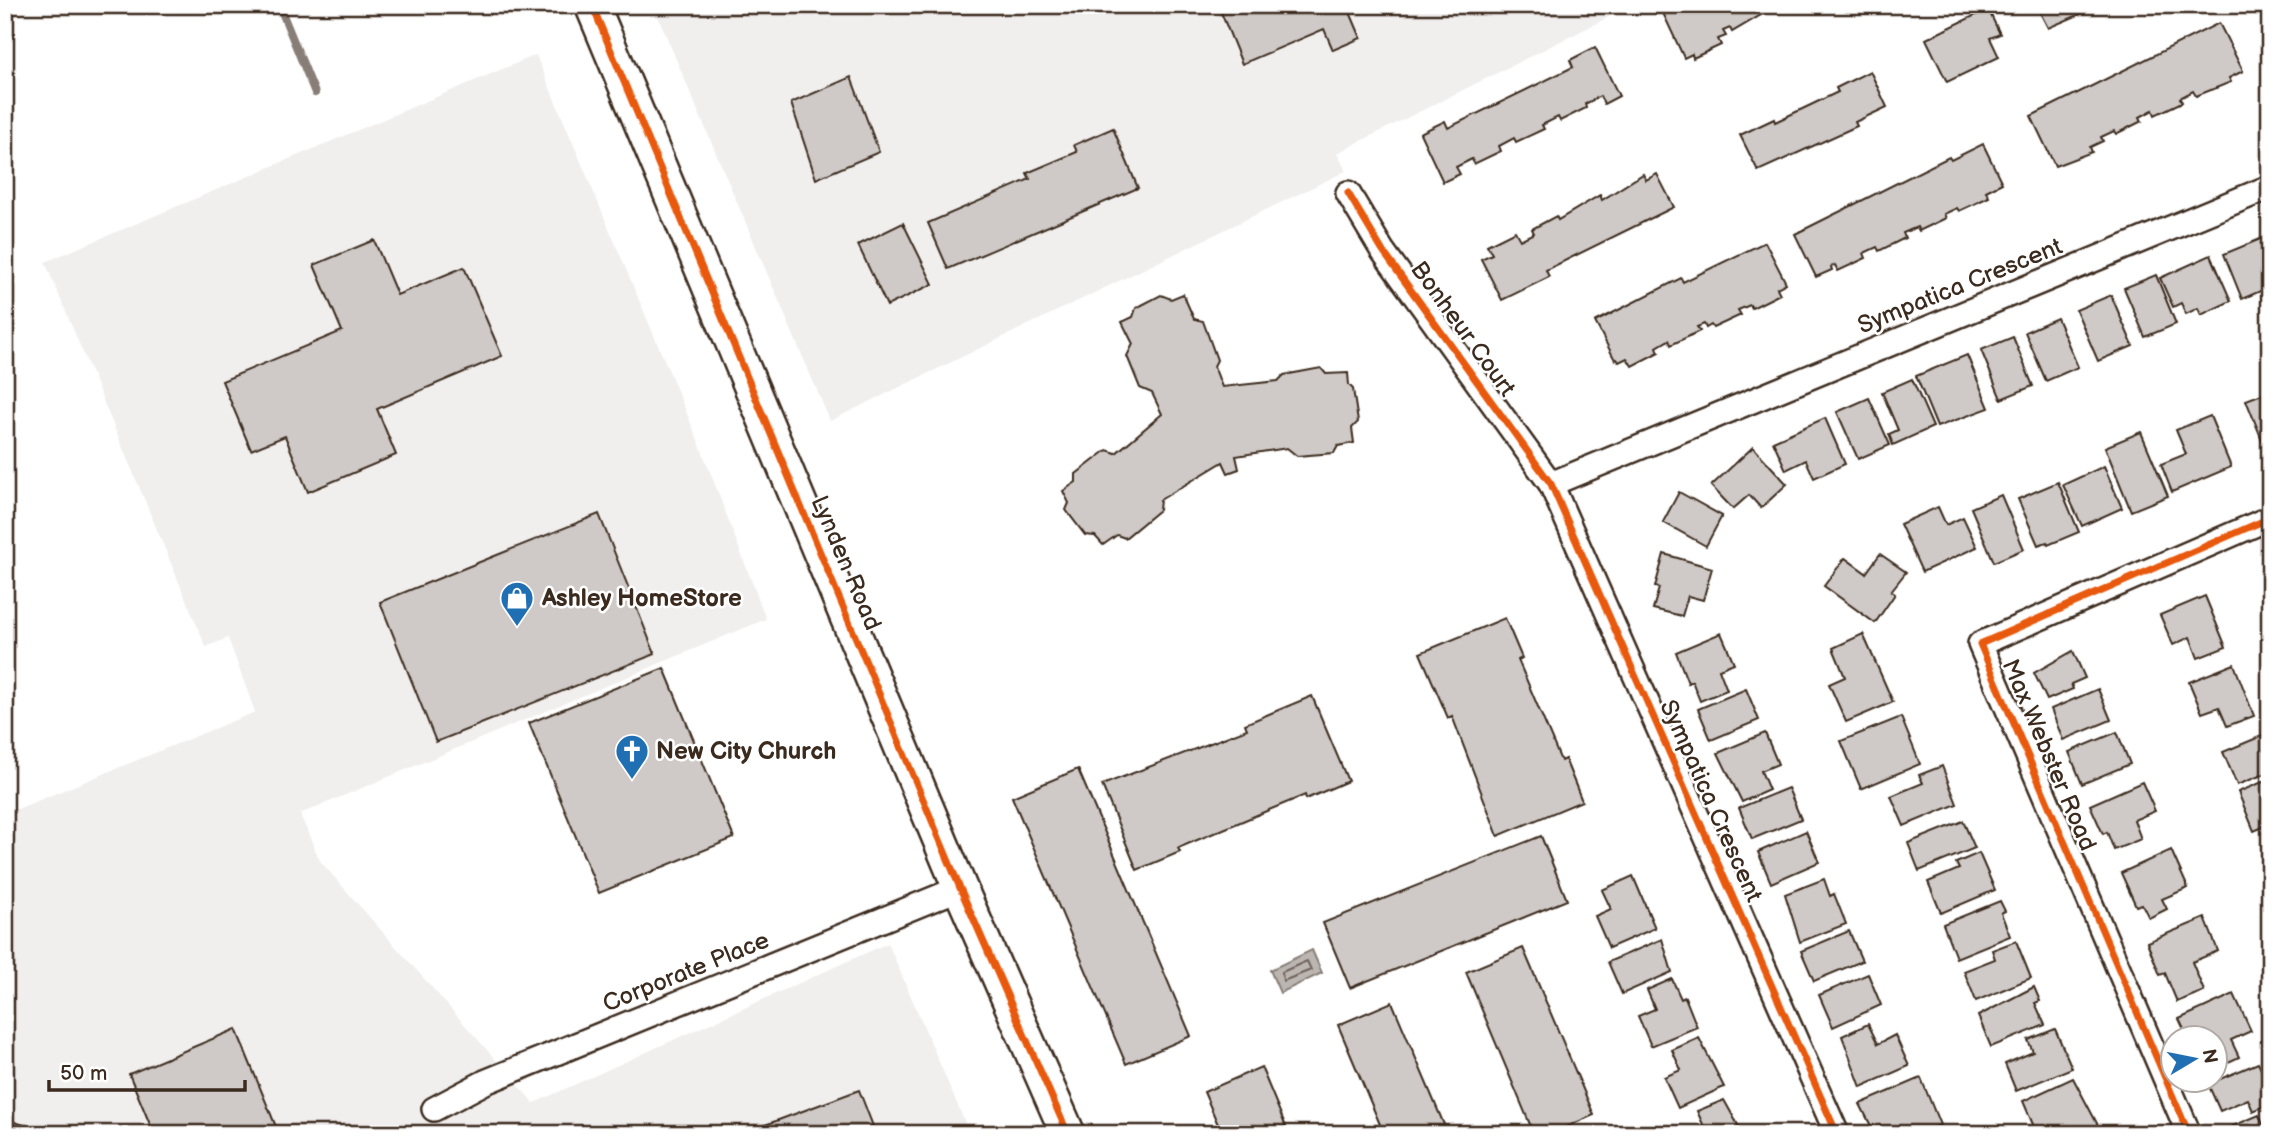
<svg xmlns="http://www.w3.org/2000/svg" width="2275" height="1139" viewBox="0 0 2275 1139" font-family="'Balsamiq Sans',sans-serif">
<style>
.built{fill:#f1efee}
.water{fill:#bcb6b3;stroke:#887e77;stroke-width:2}
.lines{fill:none;stroke-linecap:round;stroke-linejoin:round}
.shore{stroke:#6f625a;stroke-width:2}
.stream{stroke:#887e77;stroke-width:8}
.building{fill:#cfcac7;stroke:#3b2a1e;stroke-width:2}
.street-casing{stroke:#3b2a1e;stroke-width:28}
.secondary-casing{stroke:#3b2a1e;stroke-width:38}
.street{stroke:#fff;stroke-width:23}
.secondary{stroke:#fff;stroke-width:33}
.cycleway-casing{stroke:#fff;stroke-width:11}
.cycleway{stroke:#e8590c;stroke-width:7}
.labels{text-anchor:middle;dominant-baseline:central;stroke-width:5;stroke-linejoin:round;paint-order:stroke}
.street-label{font-size:24px;fill:#3b2a1e;stroke:#fff}
.poi-label{font-size:24px;font-weight:bold;fill:#3b2a1e;stroke:#fff;text-anchor:start}
</style>
<rect width="100%" height="100%" fill="#fff"/>
<filter id="ink" filterUnits="userSpaceOnUse"><feTurbulence type="fractalNoise" baseFrequency=".0143" numOctaves="2"/><feDisplacementMap in="SourceGraphic" scale="14" xChannelSelector="R" yChannelSelector="G"/><feConvolveMatrix kernelMatrix="1 2 1 2 8 2 1 2 1" color-interpolation-filters="sRGB"/></filter>
<g filter="url(#ink)">
<g class="built">
<path d="M653,5H1633L1337,153L1346,171L830,421Z"/>
<path d="M536,55L698,440L766,619L300,814L320,861L534,1103L888,943L970,1134H5V814L255,712L228,638L206,647L45,262Z"/>
</g>
<path class="water" d="M1312,950L1322,973L1280,993L1270,970Z"/>
<g class="lines">
<path class="shore" d="M1307,961L1311,970L1283,981L1282,972Z"/>
<path class="stream" d="M279,5L315,93"/>
</g>
<g class="building">
<path d="M1218,5H1347L1361,38L1333,50L1324,29L1242,64Z"/>
<path d="M1680,5H1788L1775,12L1773,8L1732,32L1730,28L1723,31L1726,36L1718,39L1721,45L1693,58L1692,54L1684,58L1663,13Z"/>
<path d="M2036,5H2102L2048,28Z"/>
<path d="M1988,9L2000,34L1990,38L1999,57L1947,82L1926,39Z"/>
<path d="M2219,23L2243,71L2229,78L2231,82L2196,96L2193,91L2180,98L2182,102L2155,115L2153,110L2140,117L2142,121L2116,134L2114,131L2101,137L2103,141L2090,147L2092,152L2055,166L2031,116Z"/>
<path d="M1595,47L1619,96L1604,104L1600,96L1585,104L1586,108L1560,121L1558,117L1542,125L1544,129L1516,142L1514,138L1499,146L1501,151L1474,164L1472,159L1456,167L1460,174L1443,182L1420,133L1445,121L1448,128L1573,67L1570,60Z"/>
<path d="M1870,71L1887,107L1855,122L1857,126L1758,171L1740,135L1774,119L1775,122L1838,92L1836,88Z"/>
<path d="M851,77L879,152L816,179L791,103Z"/>
<path d="M1113,128L1138,188L948,269L928,223L1030,179L1027,173L1077,152L1074,145Z"/>
<path d="M1983,144L2002,183L1986,191L1989,197L1959,211L1957,208L1944,214L1946,218L1919,231L1917,227L1903,233L1905,238L1879,251L1877,247L1864,253L1866,258L1838,271L1835,265L1831,267L1832,270L1816,277L1795,234L1949,157L1951,160Z"/>
<path d="M1643,174L1646,180L1657,174L1674,207L1546,270L1549,277L1502,300L1481,259L1492,254L1487,245L1515,231L1520,240L1534,233L1532,229L1556,216L1558,220L1600,195L1602,200Z"/>
<path d="M903,223L933,284L887,306L858,245Z"/>
<path d="M2270,235V267L2266,269L2270,287L2242,299L2224,254Z"/>
<path d="M374,240L397,295L464,267L502,356L377,409L396,455L308,492L285,436L251,450L222,381L342,331L314,265Z"/>
<path d="M1765,242L1786,283L1777,288L1780,294L1752,308L1750,305L1738,310L1741,315L1713,328L1711,325L1706,328L1704,324L1697,327L1700,331L1671,345L1669,340L1657,347L1659,352L1632,366L1627,358L1619,362L1617,359L1615,360L1595,322L1681,278L1683,282Z"/>
<path d="M2211,255L2231,301L2201,315L2198,308L2186,314L2181,303L2173,307L2160,278Z"/>
<path d="M2156,275L2176,324L2145,337L2124,288Z"/>
<path d="M1183,294L1194,319L1203,321L1217,360L1214,366L1222,387L1278,381L1284,375L1321,368L1326,374L1348,373L1349,385L1353,389L1358,422L1352,428L1354,443L1338,446L1334,453L1297,456L1287,448L1236,456L1239,469L1228,473L1223,462L1160,500L1159,510L1125,538L1117,535L1103,545L1095,536L1085,535L1066,510L1069,503L1063,491L1076,482V474L1107,450L1116,453L1162,414L1152,393L1140,388L1127,356L1133,344L1122,322L1133,317L1136,308L1161,295L1171,299Z"/>
<path d="M2111,295L2133,346L2098,361L2076,310Z"/>
<path d="M2057,318L2078,367L2046,381L2025,332Z"/>
<path d="M2013,337L2033,386L2001,399L1981,350Z"/>
<path d="M1967,355L1989,408L1937,427L1916,376Z"/>
<path d="M1912,379L1933,427L1893,445L1889,434L1898,430L1882,392Z"/>
<path d="M2270,391V451L2267,452L2246,400Z"/>
<path d="M1869,398L1890,445L1858,459L1837,412Z"/>
<path d="M2210,416L2231,467L2172,492L2161,464L2186,454L2176,430Z"/>
<path d="M1825,418L1845,464L1814,478L1806,460L1786,470L1773,441Z"/>
<path d="M2141,432L2168,496L2131,511L2105,447Z"/>
<path d="M1753,447L1787,484L1761,508L1749,495L1733,509L1711,486Z"/>
<path d="M2104,466L2122,508L2082,526L2063,485Z"/>
<path d="M2058,482L2079,532L2048,545L2047,542L2038,545L2018,499Z"/>
<path d="M1679,492L1722,516L1706,546L1663,522Z"/>
<path d="M2001,495L2024,549L1994,562L1971,508Z"/>
<path d="M1938,507L1946,525L1963,517L1977,547L1922,572L1900,524Z"/>
<path d="M599,514L655,654L436,742L380,602Z"/>
<path d="M1664,554L1712,568L1703,600L1688,596L1682,616L1653,609L1659,588L1655,587Z"/>
<path d="M1880,554L1906,572L1891,591L1895,594L1875,623L1824,586L1845,558L1866,573Z"/>
<path d="M2205,596L2226,647L2198,658L2190,637L2173,645L2160,615Z"/>
<path d="M1505,618L1522,658L1518,660L1561,761L1565,759L1582,801L1498,836L1452,716L1448,718L1420,653Z"/>
<path d="M1721,633L1734,663L1719,669L1727,690L1700,701L1692,681L1688,683L1676,652Z"/>
<path d="M1863,634L1893,702L1846,722L1829,684L1845,677L1833,648Z"/>
<path d="M2073,651L2085,678L2071,684L2073,689L2047,700L2034,673Z"/>
<path d="M2234,664L2254,716L2227,726L2219,707L2202,713L2189,682Z"/>
<path d="M664,668L734,838L599,893L529,723Z"/>
<path d="M1746,689L1759,720L1711,740L1698,709Z"/>
<path d="M2098,689L2111,720L2063,740L2051,709Z"/>
<path d="M1312,696L1348,781L1306,799L1305,795L1178,848L1180,852L1137,870L1102,785L1247,729L1245,724Z"/>
<path d="M1901,717L1920,764L1861,789L1841,741Z"/>
<path d="M2117,732L2130,764L2082,784L2069,752Z"/>
<path d="M1765,733L1778,764L1761,771L1769,790L1742,802L1718,753Z"/>
<path d="M2269,733L2270,772L2237,785L2223,752Z"/>
<path d="M1942,766L1957,804L1904,826L1891,796L1923,783L1919,775Z"/>
<path d="M1078,769L1191,1036L1126,1064L1012,797Z"/>
<path d="M2270,779V824L2254,831L2238,792Z"/>
<path d="M2142,782L2155,811L2134,820L2141,839L2114,850L2107,832L2103,834L2090,805Z"/>
<path d="M1788,788L1801,819L1752,839L1739,808Z"/>
<path d="M1963,821L1975,848L1919,871L1908,843Z"/>
<path d="M1806,831L1819,862L1771,883L1758,852Z"/>
<path d="M1541,836L1567,900L1350,988L1323,923Z"/>
<path d="M2171,850L2188,888L2162,899L2167,909L2149,918L2142,904L2136,906L2121,873Z"/>
<path d="M1979,853L1995,890L1941,913L1928,882L1959,869L1956,863Z"/>
<path d="M1633,876L1655,928L1609,948L1595,916L1611,909L1602,890Z"/>
<path d="M1824,879L1830,896L1834,894L1846,924L1800,942L1785,894Z"/>
<path d="M2000,901L2005,911L2001,913L2010,936L1956,958L1943,924Z"/>
<path d="M2205,918L2218,951L2192,962L2204,991L2177,1002L2165,973L2160,975L2147,942Z"/>
<path d="M1849,931L1862,961L1814,981L1801,951Z"/>
<path d="M1662,939L1672,972L1622,994L1608,962Z"/>
<path d="M2016,941L2031,978L1976,1001L1964,971L1995,959L1992,950Z"/>
<path d="M1523,948L1594,1115L1550,1134H1534L1466,972Z"/>
<path d="M1868,974L1881,1005L1833,1027L1819,995Z"/>
<path d="M1672,979L1681,999L1685,997L1697,1027L1651,1046L1638,1016L1655,1009L1647,990Z"/>
<path d="M2034,987L2040,1001L2035,1003L2045,1025L1991,1047L1978,1016Z"/>
<path d="M2234,994L2251,1031L2231,1040L2239,1057L2216,1068V1038H2188L2179,1019Z"/>
<path d="M1392,1002L1448,1134H1384L1338,1025Z"/>
<path d="M1868,1024L1878,1044L1895,1035L1909,1066L1861,1087L1842,1036Z"/>
<path d="M236,1029L279,1134H154L129,1074Z"/>
<path d="M2055,1029L2072,1068L2016,1091L2005,1064L2033,1052L2028,1040Z"/>
<path d="M1699,1038L1724,1087L1678,1108L1664,1077L1681,1070L1672,1050Z"/>
<path d="M2258,1063L2270,1087V1104L2253,1111L2248,1099L2220,1111L2208,1084Z"/>
<path d="M1261,1067L1289,1134H1222L1204,1092Z"/>
<path d="M1921,1078L1940,1125L1919,1134H1875L1860,1104Z"/>
<path d="M2073,1078L2100,1129L2089,1134H2037L2023,1101Z"/>
<path d="M859,1090L876,1134H741Z"/>
<path d="M1724,1100L1743,1134H1699L1706,1131L1697,1111Z"/>
<path d="M2259,1115L2267,1134H2230L2228,1128Z"/>
<path d="M5,1119L52,1134H5Z"/>
</g>
<g class="lines">
<defs>
<g id="street">
<path d="M1348,193L1382,250L1551,484L1837,1134"/>
<path d="M1551,484L2270,187"/>
<path d="M434,1109L485,1082L960,888"/>
<path d="M2189,1134L1980,644L2270,518"/>
</g>
<path id="secondary" d="M592,5L960,888L1068,1134"/>
</defs>
<use href="#street" class="street-casing"/>
<use href="#secondary" class="secondary-casing"/>
<use href="#street" class="street"/>
<use href="#secondary" class="secondary"/>
<defs>
<g id="cycleway">
<path d="M592,5L960,888L1068,1134"/>
<path d="M1348,193L1382,250L1551,484L1837,1134"/>
<path d="M2189,1134L1980,644L2270,518"/>
</g>
</defs>
<use href="#cycleway" class="cycleway-casing"/>
<use href="#cycleway" class="cycleway"/>
</g>
</g>
<defs>
<symbol id="shop-pin" viewBox="-11 -11 22 30"><path d="M0 17L-7.5 6A9.5 9.5 0 1 1 7.5 6Z" fill="#1f6fb2" stroke="#fff"/><path d="M-5-2.5h2.3a2.7 3.5 0 0 1 5.4 0H5L5.5 6h-11ZM-1.5-2.5h3a1.5 2.3 0 0 0-3 0Z" fill="#fff"/></symbol>
<symbol id="church-pin" viewBox="-11 -11 22 30"><path d="M0 17L-7.5 6A9.5 9.5 0 1 1 7.5 6Z" fill="#1f6fb2" stroke="#fff"/><path d="M-1.2-6h2.4v3.5h3.3v2.4h-3.3V6h-2.4V-.1h-3.3v-2.4h3.3Z" fill="#fff"/></symbol>
</defs>
<g fill-rule="evenodd">
<use href="#shop-pin" x="498" y="579" width="38" height="52"/>
<use href="#church-pin" x="613" y="732" width="38" height="52"/>
</g>
<g class="labels">
<g class="street-label">
<text transform="translate(1960 286) rotate(-22)">Sympatica Crescent</text>
<text transform="translate(1463 329) rotate(54)">Bonheur Court</text>
<text transform="translate(846 563) rotate(67)">Lynden Road</text>
<text transform="translate(2049 755) rotate(67)">Max Webster Road</text>
<text transform="translate(1711 801) rotate(66)">Sympatica Crescent</text>
<text transform="translate(686 972) rotate(-22)">Corporate Place</text>
</g>
<g class="poi-label">
<text x="542" y="598">Ashley HomeStore</text>
<text x="656" y="751">New City Church</text>
</g>
</g>
<rect width="2275" height="1139" fill="none" stroke="#fff" stroke-width="28"/>
<rect x="14" y="14" width="2247" height="1111" fill="none" stroke="#3b2a1e" stroke-width="2.5" filter="url(#ink)"/>
<g transform="translate(2194 1059) rotate(80)"><circle r="33" fill="#ffffff" stroke="#b1aaa5" stroke-width="2"/>
<path d="M0-5L12 26L0 18L-12 26Z" fill="#1f6fb2"/>
<text y="-10" font-size="19" font-weight="bold" text-anchor="middle" fill="#3b2a1e">N</text>
</g>
<path d="M49 1080v10h196v-10" fill="none" stroke="#3b2a1e" stroke-width="3.5"/>
<text x="60" y="1080" font-size="21" fill="#3b2a1e" stroke="#ffffff" stroke-width="5" paint-order="stroke">50 m</text>
</svg>
